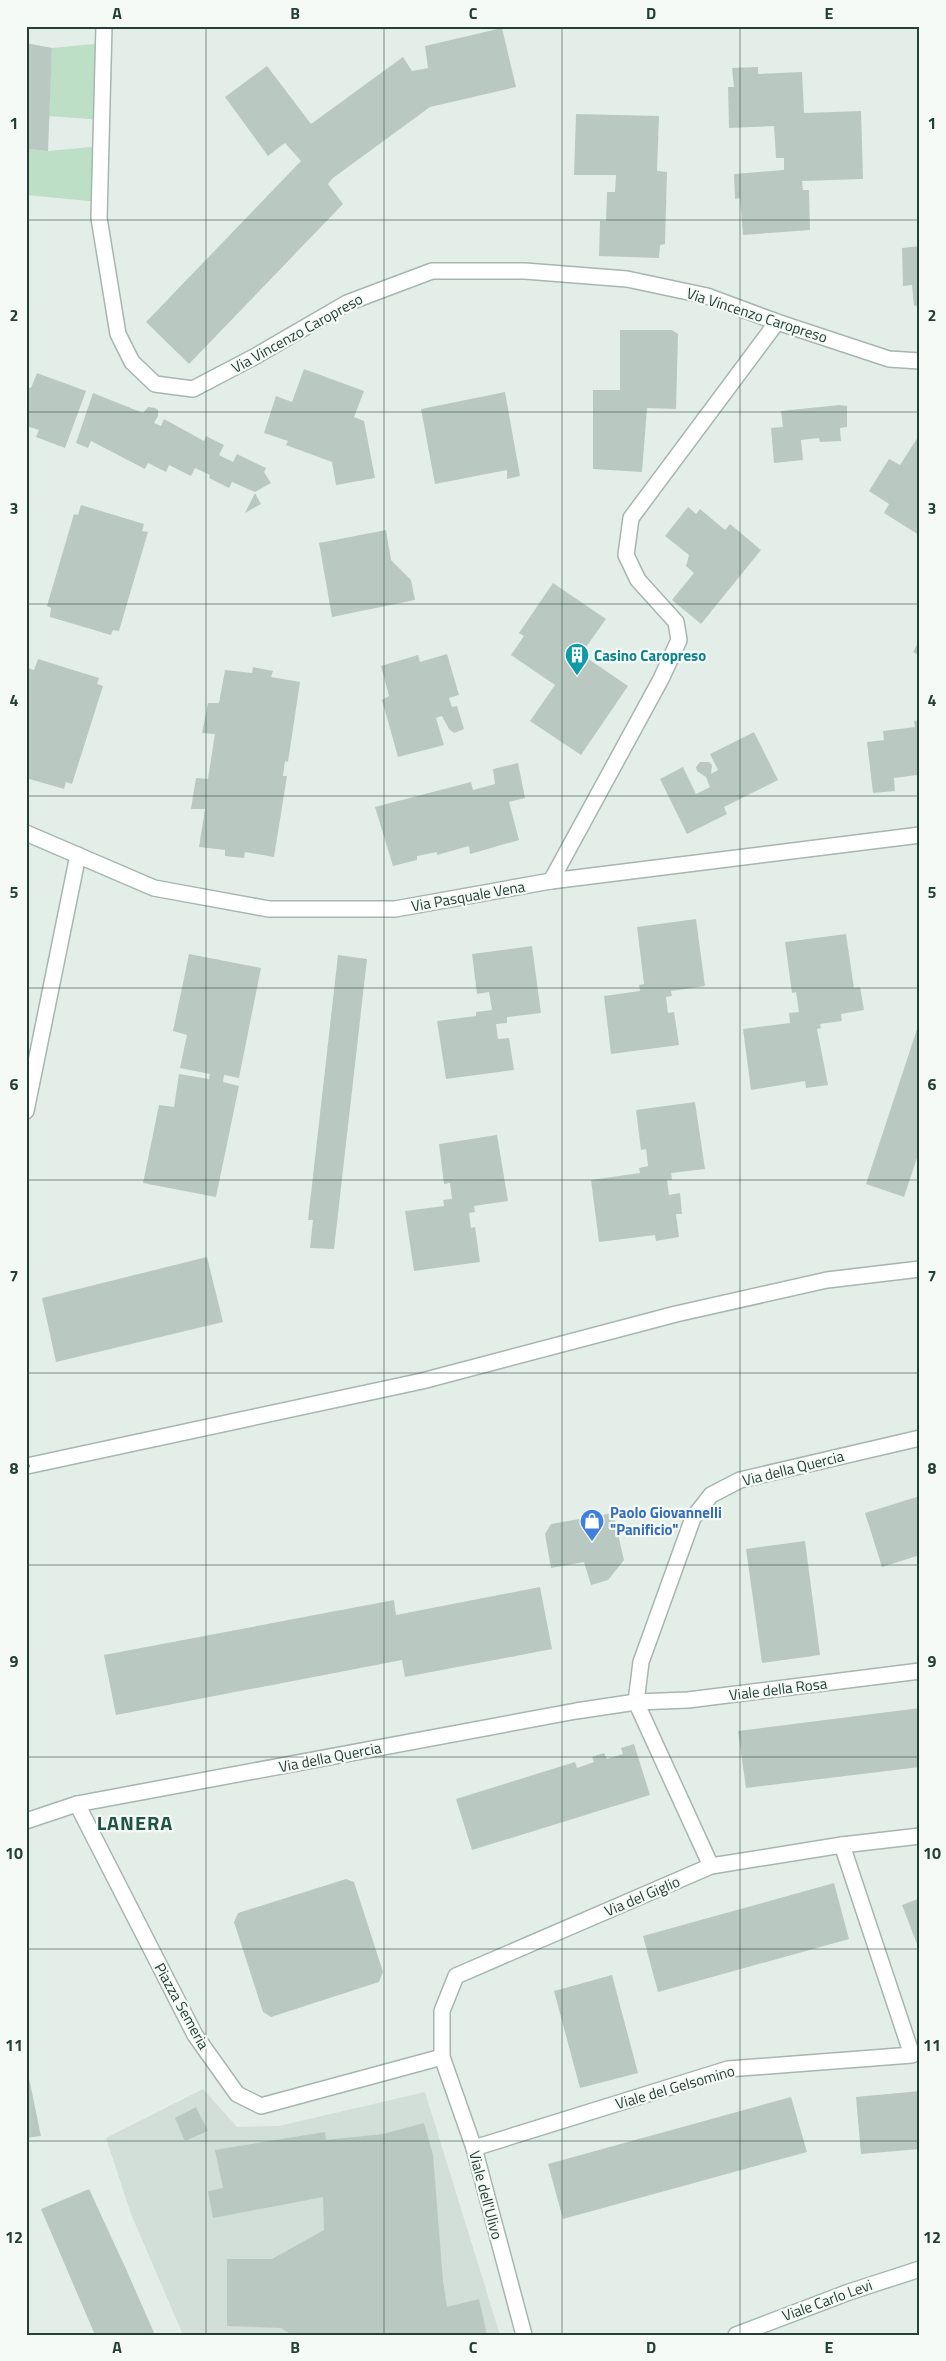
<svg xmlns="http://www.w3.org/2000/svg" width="946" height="2361" viewBox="0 0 946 2361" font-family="'Titillium Web',sans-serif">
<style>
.built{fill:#d2ded8}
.green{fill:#bddfc6}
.building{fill:#b9c9c2}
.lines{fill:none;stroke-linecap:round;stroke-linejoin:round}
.service-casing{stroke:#a6b6b0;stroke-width:18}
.minor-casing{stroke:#a6b6b0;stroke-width:18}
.secondary-casing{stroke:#a2bab1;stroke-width:18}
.service{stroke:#fff;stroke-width:15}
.minor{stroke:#fff;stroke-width:15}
.secondary{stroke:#fff;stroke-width:15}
.rail-casing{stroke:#5e7b73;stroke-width:5.5}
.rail{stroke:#f5faf7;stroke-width:4;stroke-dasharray:11;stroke-linecap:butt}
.grid{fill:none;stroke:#234038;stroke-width:1;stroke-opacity:0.55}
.labels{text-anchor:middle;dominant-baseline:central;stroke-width:4.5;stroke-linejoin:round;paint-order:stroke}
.street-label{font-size:15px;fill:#234038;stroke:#f5faf7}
.culture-label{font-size:15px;font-weight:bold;fill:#0d838f;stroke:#f5faf7;text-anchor:start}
.shop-label{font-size:15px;font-weight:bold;fill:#366cbe;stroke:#f5faf7;text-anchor:start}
.district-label{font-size:20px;font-weight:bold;letter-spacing:1px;fill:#1e5345;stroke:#f5faf7}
.neatline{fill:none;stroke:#234038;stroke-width:2}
.grid-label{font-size:16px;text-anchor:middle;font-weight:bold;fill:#234038}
</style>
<rect width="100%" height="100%" fill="#e4eee9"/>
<path class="built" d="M203,2089L237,2127L279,2126L425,2092L500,2335H183L131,2214L106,2138Z"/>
<g class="green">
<path d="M103,43L101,120L49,116L52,48Z"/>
<path d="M101,146L99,202L26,195V149L48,151Z"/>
</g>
<g class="building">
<path d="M502,28L516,87L430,107L333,178L328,184L343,204L189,364L146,322L301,161L285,143L268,156L225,97L267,66L311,124L403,57L412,71L428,68L425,46Z"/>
<path d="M26,43L52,48L48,151L26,149Z"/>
<path d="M758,67V74L802,72L804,113L861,111L863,179L802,181L803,190H809L810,230L743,235L740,198L735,199L734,174L784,170V158H776L774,126L729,128L728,87H734L732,68Z"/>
<path d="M576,114L659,116L657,171L667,172L665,244L660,245L659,258L599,256L600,221H606L607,192H615L616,175H574Z"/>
<path d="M920,246V305L914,306L912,285L903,286L902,248Z"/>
<path d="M620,330H672L678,334L676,409L647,408L642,472L593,469V390H620Z"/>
<path d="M304,369L364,391L354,417L364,421L375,478L336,485L332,462L286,445L288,441L264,433L276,396L292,402Z"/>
<path d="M37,373L86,391L65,448L36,437L39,430L26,426V387L31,388Z"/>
<path d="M505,392L520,476L507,479V470L435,484L421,409Z"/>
<path d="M93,393L143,413L148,407L155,408L158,410V416L154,423L161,426L164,419L204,441L206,436L224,445L219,455L233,462L237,454L266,468L264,472L271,483L255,492L232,482L229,488L209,478L210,475L195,468L191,476L169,465L166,472L148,463L145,469L91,441L88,448L76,443Z"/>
<path d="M839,405L847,406V427L840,428L841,441L820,442L819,438L801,440L803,460L774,463L771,428L783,427L781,411Z"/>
<path d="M920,434V533L919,535L884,513L889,504L869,491L889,459L900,465Z"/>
<path d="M255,493L261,504L245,513Z"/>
<path d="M81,505L144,524L142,531L148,532L119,631L113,630L111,635L50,617L51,608L47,606L74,514L78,515Z"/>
<path d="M688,507L696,514L700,509L725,530L730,524L761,550L701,624L672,600L694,573L686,566L689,555L665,536Z"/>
<path d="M386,530L391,560L411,580L415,600L332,617L319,543Z"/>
<path d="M553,583L606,619L581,654L628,686L581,755L530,721L555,685L511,655L524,636L519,633Z"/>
<path d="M920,639V656L913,652Z"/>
<path d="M447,654L459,695L449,698L452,707L457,706L464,729L454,733L449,729L442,716L436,718L444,745L398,757L382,700L389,696L381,666L418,655L420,662Z"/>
<path d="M38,659L99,678L97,684L103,686L72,784L66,782L64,789L26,778V675L28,668L34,670Z"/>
<path d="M253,667L273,671L271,677L300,682L288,762L285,761L283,776H287L274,857L245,852L244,858L225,856V850L199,847L205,809H191L196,778L208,779L215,734L202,733L208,703H219L225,670L252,673Z"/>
<path d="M920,720V787H918L917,775L894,778L895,791L873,793L867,742L884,740L883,731L915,727L914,721Z"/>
<path d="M754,732L778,780L724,807L727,814L687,834L660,779L683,767L696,794L710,787L706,777L697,771L696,767L700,762H709L712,765L711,774L718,770L710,754Z"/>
<path d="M518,763L525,798L509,802L519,840L470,854L469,846L437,855V852L417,856V860L393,866L375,807L471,782L473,790L495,784L493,769Z"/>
<path d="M696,919L705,986L671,991L672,996L666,997L668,1013L674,1012L679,1045L611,1054L604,996L640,991L639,985L644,984L637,927Z"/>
<path d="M846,934L854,988L860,987L864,1010L841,1014L842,1021L820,1024L821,1028L817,1029L828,1085L806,1088L805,1081L751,1090L743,1029L790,1023L789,1013L799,1012L796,992L792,993L785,942Z"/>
<path d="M532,946L541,1013L507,1017V1023L496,1024L498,1039L509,1038L514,1070L446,1079L437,1021L476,1016V1012L492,1010L489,992L477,994L472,954Z"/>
<path d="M189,954L261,968L239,1078L224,1075L223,1082L239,1086L216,1197L143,1183L159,1105L174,1107L179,1074L209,1079L210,1074L180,1068L187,1035L173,1031Z"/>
<path d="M338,955L367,959L334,1249L310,1248L313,1220H308Z"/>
<path d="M919,1023L920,1149L904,1197L866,1184Z"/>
<path d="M695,1102L705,1169L671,1173L672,1180H667L669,1195L680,1193L682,1214H676L679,1237L656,1241L655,1235L599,1242L591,1180L640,1173L639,1168L648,1166L646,1149L641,1150L636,1110Z"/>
<path d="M497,1135L508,1201L474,1206L475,1212L469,1213L471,1228L475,1227L480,1262L414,1271L405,1211L444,1206L443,1200L452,1199L450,1183L444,1184L439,1144Z"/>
<path d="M207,1257L223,1322L56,1362L42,1298Z"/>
<path d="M920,1496V1555L882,1567L865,1513Z"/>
<path d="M613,1513L624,1560L608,1580L591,1585L584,1562L551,1568L545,1534L551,1524Z"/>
<path d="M805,1541L820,1655L762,1663L746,1549Z"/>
<path d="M540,1587L552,1649L405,1677L402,1660L116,1715L104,1655L394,1600L396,1615Z"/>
<path d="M920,1708V1767L746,1788L738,1731Z"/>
<path d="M634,1744L650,1795L472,1850L456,1799L575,1762L577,1768L594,1762L592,1757L604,1753L607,1759L623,1754L621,1748Z"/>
<path d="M346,1879L354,1882L383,1972L379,1982L271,2017L263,2012L234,1922L238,1913Z"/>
<path d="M834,1883L849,1939L658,1992L643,1936Z"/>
<path d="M920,1898V1952L902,1905Z"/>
<path d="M612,1975L638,2073L580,2088L554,1991Z"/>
<path d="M26,2064L41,2136L26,2138Z"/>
<path d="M920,2091V2149L861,2154L856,2097Z"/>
<path d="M791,2097L807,2152L563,2219L548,2164Z"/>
<path d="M196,2107L208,2131L185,2141L175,2118Z"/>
<path d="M424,2123L433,2155L443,2281L447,2307L479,2299L487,2335H292L281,2328L227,2326V2259H272L324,2230L323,2197L213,2218L208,2191L223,2188L215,2150L325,2132L326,2140L383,2134Z"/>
<path d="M89,2189L126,2269L155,2335H95L41,2209Z"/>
</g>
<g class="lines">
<defs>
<path id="service" d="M27,1466L422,1381L676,1314L827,1280L920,1269"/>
<g id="minor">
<path d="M104,26L99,218L118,334L132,362L155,384L193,389L254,357L347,303L432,271H525L627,279L707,296L777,322L889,359L920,361"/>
<path d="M26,833L154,888L269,909H395L551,881L920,835"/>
<path d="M551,881L661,679L679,640L676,622L638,580L626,555L631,518L777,322"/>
<path d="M26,1111L78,855"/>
<path d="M77,1804L195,2035L237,2094L261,2106L442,2057"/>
<path d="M26,1821L77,1804L576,1711L636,1702L688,1700L920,1671"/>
<path d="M711,1866L636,1702L641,1662L693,1518L711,1495L740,1480L920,1438"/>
<path d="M474,2148L728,2069L912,2055L842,1845"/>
<path d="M524,2335L474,2148L442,2057V2011L456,1976L711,1866L842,1845L920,1836"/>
</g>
<path id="secondary" d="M736,2335L849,2292L920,2269"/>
</defs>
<use href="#service" class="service-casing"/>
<use href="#minor" class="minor-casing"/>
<use href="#secondary" class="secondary-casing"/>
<use href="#service" class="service"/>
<use href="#minor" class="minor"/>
<use href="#secondary" class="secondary"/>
<defs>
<path id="rail" d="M26,1467L27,1466"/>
</defs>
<use href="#rail" class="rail-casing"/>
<use href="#rail" class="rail"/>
</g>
<path class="grid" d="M206,26V2335M384,26V2335M562,26V2335M740,26V2335M26,220H920M26,412H920M26,604H920M26,796H920M26,988H920M26,1180H920M26,1373H920M26,1565H920M26,1757H920M26,1949H920M26,2141H920"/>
<defs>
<symbol id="building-pin" viewBox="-11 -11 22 30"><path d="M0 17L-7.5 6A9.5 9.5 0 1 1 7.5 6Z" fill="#0f9aa8" stroke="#f5faf7"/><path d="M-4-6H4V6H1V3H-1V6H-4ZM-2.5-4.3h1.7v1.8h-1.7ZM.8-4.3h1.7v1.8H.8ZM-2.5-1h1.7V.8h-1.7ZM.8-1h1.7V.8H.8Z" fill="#fff"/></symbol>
<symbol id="shop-pin" viewBox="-11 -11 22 30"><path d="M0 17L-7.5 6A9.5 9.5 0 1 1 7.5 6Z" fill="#3f7fe0" stroke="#f5faf7"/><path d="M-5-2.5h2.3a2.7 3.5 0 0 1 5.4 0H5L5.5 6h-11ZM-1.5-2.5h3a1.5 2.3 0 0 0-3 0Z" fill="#fff"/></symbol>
</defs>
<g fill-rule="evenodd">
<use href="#building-pin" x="563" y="641" width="28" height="38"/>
<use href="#shop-pin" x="578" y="1507" width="28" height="38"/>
</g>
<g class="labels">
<g class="street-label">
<text transform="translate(757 315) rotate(18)">Via Vincenzo Caropreso</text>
<text transform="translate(297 333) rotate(-29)">Via Vincenzo Caropreso</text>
<text transform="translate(468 896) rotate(-10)">Via Pasquale Vena</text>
<text transform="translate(793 1468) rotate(-14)">Via della Quercia</text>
<text transform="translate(778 1689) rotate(-7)">Viale della Rosa</text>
<text transform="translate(330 1757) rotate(-11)">Via della Quercia</text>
<text transform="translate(642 1896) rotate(-23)">Via del Giglio</text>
<text transform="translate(182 2006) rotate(61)">Piazza Semeria</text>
<text transform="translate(675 2087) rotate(-16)">Viale del Gelsomino</text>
<text transform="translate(486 2195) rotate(75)">Viale dell'Ulivo</text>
<text transform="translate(827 2300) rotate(-20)">Viale Carlo Levi</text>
</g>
<g class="culture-label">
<text x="594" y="655">Casino Caropreso</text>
</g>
<g class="shop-label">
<text x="610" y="1512">Paolo Giovannelli<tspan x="610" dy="17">"Panificio"</tspan></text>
</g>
<g class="district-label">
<text x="135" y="1822">LANERA</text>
</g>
</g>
<rect width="946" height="2361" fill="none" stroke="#f5faf7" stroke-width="55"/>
<rect x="28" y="28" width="890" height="2306" class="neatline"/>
<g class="grid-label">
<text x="117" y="19">A</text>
<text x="295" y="19">B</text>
<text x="473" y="19">C</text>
<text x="651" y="19">D</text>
<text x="829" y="19">E</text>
<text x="14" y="129">1</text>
<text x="932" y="129">1</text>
<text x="14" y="321">2</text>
<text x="932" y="321">2</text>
<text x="14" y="514">3</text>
<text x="932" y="514">3</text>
<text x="14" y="706">4</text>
<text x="932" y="706">4</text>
<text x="14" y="898">5</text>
<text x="932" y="898">5</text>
<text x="14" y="1090">6</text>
<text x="932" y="1090">6</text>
<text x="14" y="1282">7</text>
<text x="932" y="1282">7</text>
<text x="14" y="1474">8</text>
<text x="932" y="1474">8</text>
<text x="14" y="1667">9</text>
<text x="932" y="1667">9</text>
<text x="14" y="1859">10</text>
<text x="932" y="1859">10</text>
<text x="14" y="2051">11</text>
<text x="932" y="2051">11</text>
<text x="14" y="2243">12</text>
<text x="932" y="2243">12</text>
<text x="117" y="2353">A</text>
<text x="295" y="2353">B</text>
<text x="473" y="2353">C</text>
<text x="651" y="2353">D</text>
<text x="829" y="2353">E</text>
</g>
</svg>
